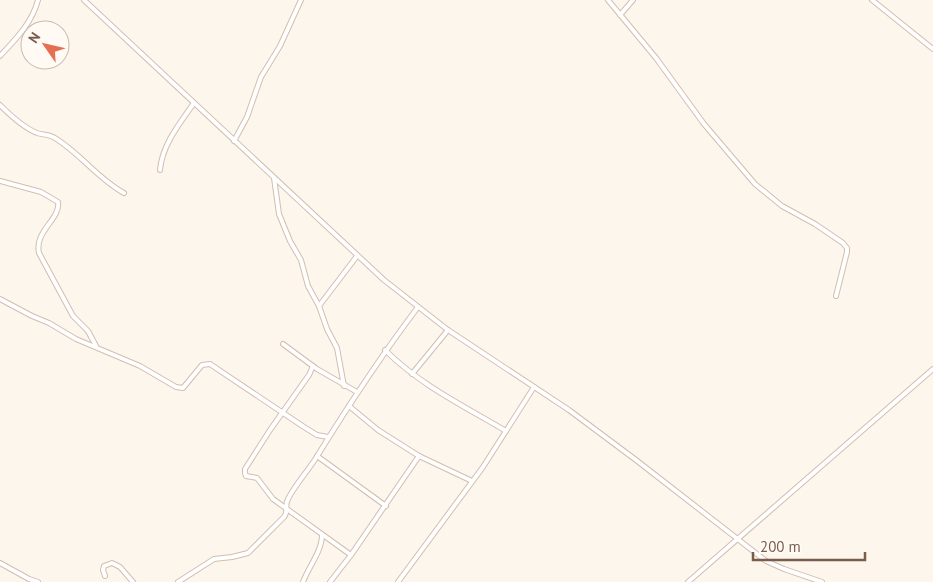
<svg xmlns="http://www.w3.org/2000/svg" width="933" height="582" viewBox="0 0 933 582" font-family="'PT Sans',sans-serif">
<style>
.lines{fill:none;stroke-linecap:round;stroke-linejoin:round}
.street-casing{stroke:#d1beb0;stroke-width:6}
.street{stroke:#fff;stroke-width:4}
</style>
<rect width="100%" height="100%" fill="#fdf6ec"/>
<g class="lines">
<defs>
<g id="street">
<path d="M84,0L384,280L448,330L569,410L636,460L766,561L784,569L822,582"/>
<path d="M608,0L656,58L704,124L755,184L782,206L815,224L843,243L847,248V252L836,296"/>
<path d="M872,0L933,49"/>
<path d="M620,15L633,0"/>
<path d="M0,56C16,39 32,23 38,0"/>
<path d="M0,105C10,115 24,128 37,133C43,135 49,134 55,138C81,154 98,179 124,193"/>
<path d="M234,141L247,117L261,77L280,46L301,0"/>
<path d="M160,170C162,145 180,123 194,103"/>
<path d="M274,178L279,214L290,241L301,260L308,286L319,306L327,329L337,348L344,386"/>
<path d="M0,181L41,192L58,202C61,219 34,231 39,253L73,316L88,331L96,346"/>
<path d="M0,299L32,316L49,323L76,339L140,366L176,387L183,388L202,365L210,364L304,427L317,435L328,437"/>
<path d="M319,306L357,256"/>
<path d="M283,344L317,369L357,392"/>
<path d="M385,350C420,385 464,406 506,431"/>
<path d="M313,366L309,375L270,430L245,469V473L246,476L257,478L273,499L351,555"/>
<path d="M412,374L448,330"/>
<path d="M349,406L378,430L419,456L472,481"/>
<path d="M317,456L386,506"/>
<path d="M0,563L29,579L38,582"/>
<path d="M105,576L103,570L104,566L112,563L120,567L133,582"/>
<path d="M178,582L214,559L232,557L248,553L284,517C289,511 284,506 288,499C295,485 307,472 316,458C348,406 381,356 418,307"/>
<path d="M303,582C309,566 322,551 322,535"/>
<path d="M330,582L351,555L419,456"/>
<path d="M398,582L483,467L534,387"/>
<path d="M688,582L933,369"/>
</g>
</defs>
<use href="#street" class="street-casing"/>
<use href="#street" class="street"/>
</g>
<g transform="translate(45 45) rotate(304)"><circle r="24" fill="#fffaf3" stroke="#cabbb1"/>
<path d="M0-4L9 19L0 12L-9 19Z" fill="#e76f51"/>
<text y="-8" font-size="14" font-weight="bold" text-anchor="middle" fill="#7a5c4d">N</text>
</g>
<path d="M753 552v8h112v-8" fill="none" stroke="#7a5c4d" stroke-width="2.5"/>
<text x="760" y="552" font-size="15" fill="#7a5c4d" stroke="#fffaf3" stroke-width="4" paint-order="stroke">200 m</text>
</svg>
